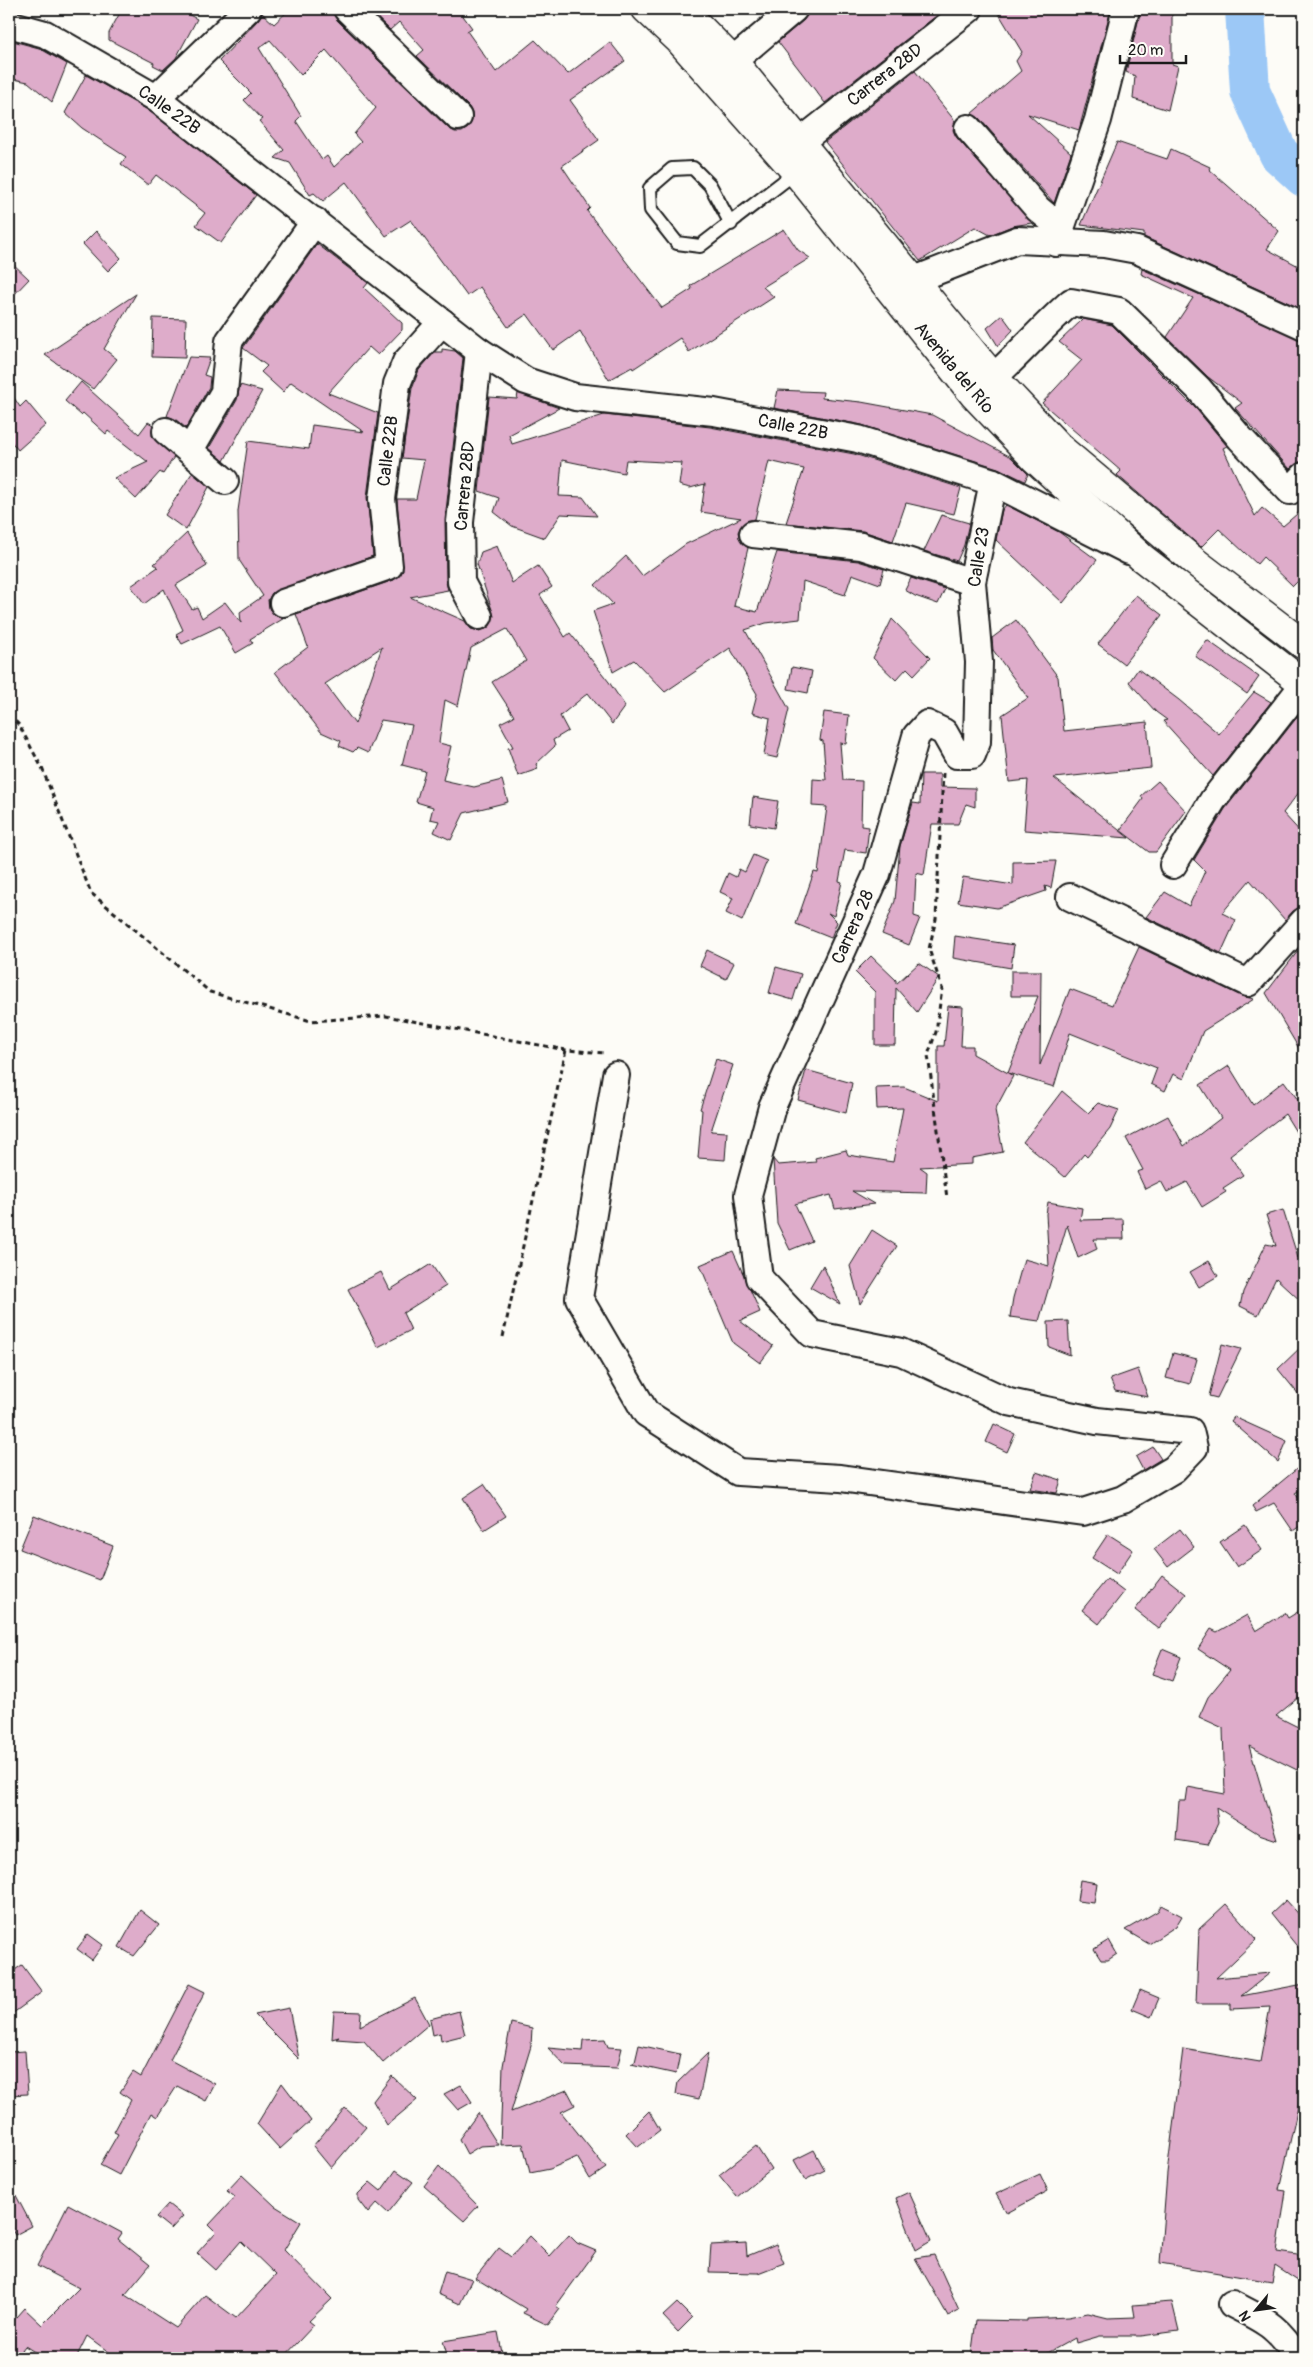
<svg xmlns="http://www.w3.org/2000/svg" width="1313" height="2367" viewBox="0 0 1313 2367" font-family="Pangolin,sans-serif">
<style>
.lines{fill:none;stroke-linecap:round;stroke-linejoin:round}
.river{stroke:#9cc8f6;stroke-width:40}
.building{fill:#deacca;stroke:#1c1c1c;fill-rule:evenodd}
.service-casing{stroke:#1c1c1c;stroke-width:16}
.minor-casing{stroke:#1c1c1c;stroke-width:30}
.secondary-casing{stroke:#1c1c1c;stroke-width:31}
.path{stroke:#1c1c1c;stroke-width:3;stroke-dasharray:5 4;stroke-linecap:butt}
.service{stroke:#fdfcf7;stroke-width:12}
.minor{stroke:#fdfcf7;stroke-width:26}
.secondary{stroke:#fdfcf7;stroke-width:28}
.labels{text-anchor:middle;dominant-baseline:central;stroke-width:4;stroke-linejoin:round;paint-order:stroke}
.street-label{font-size:18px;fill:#1c1c1c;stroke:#fdfcf7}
</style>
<rect width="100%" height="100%" fill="#fdfcf7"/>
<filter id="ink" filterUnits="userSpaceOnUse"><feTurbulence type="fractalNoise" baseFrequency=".02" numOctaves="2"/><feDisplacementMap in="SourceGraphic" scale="10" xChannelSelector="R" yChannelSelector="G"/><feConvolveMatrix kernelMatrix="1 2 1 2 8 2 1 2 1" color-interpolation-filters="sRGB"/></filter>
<g filter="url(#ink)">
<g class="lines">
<path class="river" d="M1245,9L1250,91L1279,154L1304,177"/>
</g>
<g class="building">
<path d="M122,9H178L197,19L176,58L163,70L153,65L154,63L109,40V33Z"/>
<path d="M290,9H332L337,20L448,128L455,132H462L468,128L472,121V113L469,107L417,56L424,50L399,22L390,30L368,9H458L472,28L467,31L496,72L535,40L568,74L610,42L625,61L570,100L599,140L562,166L590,208L587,211L662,308L692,289L690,286L784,229L798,250L810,258L763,287L774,297L689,352L680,338L633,369L632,367L609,380L580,331L553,350L527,314L508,327L480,287L467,296L411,220L386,236L346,182L323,201L314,193L310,195L290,163L275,158L284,150L259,121L262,119L244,100L251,93L219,61L258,20L262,13L274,24ZM270,40L301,75L326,50L376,108L354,134L361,142L334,167L327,156L322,160L296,121L301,116L259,48Z"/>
<path d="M809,9H945L825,103L778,42L804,20Z"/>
<path d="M996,9H1111L1079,130L1028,114L1071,153L1054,203L979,118L971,114L1021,71L1016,61L1022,52Z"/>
<path d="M1141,9H1172V64L1178,66L1168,110L1133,99L1135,76L1126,72Z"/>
<path d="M9,40L39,48L67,64L52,102L28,82L9,78Z"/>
<path d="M915,71L955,121L953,130L957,138L1032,223L1012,226L990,235L975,227L920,261L825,142Z"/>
<path d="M86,75L148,110L256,195L221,243L196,225L205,213L156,175L148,185L121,164L126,157L82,128L65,113Z"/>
<path d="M1117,142L1167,159L1171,149L1210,167L1209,169L1279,231L1267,249L1304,269V310L1144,237V233L1081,225Z"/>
<path d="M96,231L121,258L108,271L83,244Z"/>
<path d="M317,244L368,283L364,288L402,323V330L378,355L369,347L328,393L378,413L367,497L373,556L272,593L268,600L269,608L274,615L286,617L250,639L253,643L236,653L220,626L182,644L176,634L183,630L164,589L144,604L131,586L158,567L154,564L187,533L207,566L176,585L192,609L197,607L202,618L225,602L241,623L240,612L263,596L239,560L238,511L248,441L309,449L312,425L364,432L291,382L283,392L261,372L267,366L243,348Z"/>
<path d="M9,260L29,279L9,300Z"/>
<path d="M1142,269L1304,341V461L1299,462L1290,469L1235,408L1242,403L1208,377L1167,337L1193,298L1141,274Z"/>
<path d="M136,294L104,349L117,359L93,389L45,355Z"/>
<path d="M1002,315L1013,330L998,346L987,328Z"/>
<path d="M153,318L186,319L185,358L152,357Z"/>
<path d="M1083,319L1112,325L1198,411L1227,446L1223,448L1255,516L1262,508L1283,526L1304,508V575L1293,586L1263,557L1257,564L1219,529L1201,547L1117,475L1121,471L1042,403L1082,360L1059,342Z"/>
<path d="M442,349L455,351L463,358L445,520L446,582L448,590L410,597L465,621L471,629L479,631L486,629L491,624L494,616L477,564L481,552L497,546L512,583L538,566L552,587L540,595L565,637L570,633L609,682L625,706L612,724L588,693L560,716L568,731L553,740L555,746L536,764L538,769L518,776L508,748L513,747L500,723L514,716L492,682L526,661L507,629L471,648L458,706L445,700L439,743L451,746L443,780L474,787L502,780L508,802L464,813L451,840L434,832L439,821L430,819L433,807L416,802L425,771L402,765L412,725L381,720L368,753L357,748L353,752L339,746L341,741L321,732L275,672L308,647L296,614L394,580L403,571L397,499H416L424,460L402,458L412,388L419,370L435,352H442ZM382,647L355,724L325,684Z"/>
<path d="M189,357L210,358L204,375L210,377L209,387L186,428L175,419L167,416Z"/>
<path d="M81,382L139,434L148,422L153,425L152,436L174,457L163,474L160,472L136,499L114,478L148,462L108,431L106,434L83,413L81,415L65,401Z"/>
<path d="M240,385L262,391L224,461L209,448L237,400Z"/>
<path d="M9,390L20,407L26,401L46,425L18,450L9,439Z"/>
<path d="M778,390L823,392L822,398L861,402L932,415L1011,457L1028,474L1025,481L998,468L862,425L774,408Z"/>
<path d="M518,393L559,408L509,435L512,444L604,415L710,427L854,454L961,488L954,514L906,503L893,541L863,531L786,523L804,469L769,461L755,519L747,521L741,526L738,532L740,540L748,548L734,606L757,612L777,552L858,561L884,569L880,584L852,574L845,595L803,581L800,619L766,623L745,630L789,709L777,758L764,755L770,718L752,713L757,694L730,648L665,692L634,660L613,672L593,611L613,604L595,585L626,556L642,576L686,544L741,518L701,512L705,484L690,488L679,485L682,463L626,460L624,473L562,460L559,496L583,497L597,516L561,514L545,538L512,526L494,512L499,498L479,491L489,397L517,399Z"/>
<path d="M192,473L209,487L186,530L165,515Z"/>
<path d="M1006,505L1059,532L1097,560L1063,603L996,540L1002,510Z"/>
<path d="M941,515L969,523L964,545L957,561L924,551Z"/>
<path d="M911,578L945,589L938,604L915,596L905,590Z"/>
<path d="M1136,595L1162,615L1124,664L1098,644Z"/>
<path d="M892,619L930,658L914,675L907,668L896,680L873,658Z"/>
<path d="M1016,620L1058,677L1064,731L1147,722L1151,768L1054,778L1129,838L1024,830L1028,780L1009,782L1002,715L1028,698L993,650L992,638Z"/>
<path d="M1207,640L1259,677L1247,694L1195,656Z"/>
<path d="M792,667L812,671L808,693L788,689Z"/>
<path d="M1138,669L1179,700L1219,734L1254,692L1271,702L1213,776L1163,721L1167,720L1156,712L1129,682Z"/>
<path d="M824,712L849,715L846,744L840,743L843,780L862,781L861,826L869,827L866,853L845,850L839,881L842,882L834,916L828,913L837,922L831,938L796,924L814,872L818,873L827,807L812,806L813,779L826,780L823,741L820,740Z"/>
<path d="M1298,716L1304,719V786L1283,813L1304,836V906L1293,911L1285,920L1250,880L1222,913L1236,920L1221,953L1146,917L1165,892L1189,906L1205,871L1194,860L1225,809Z"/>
<path d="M921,774H940V787L975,788V807L966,804L958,824H932L924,875L916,873L914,916L920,918L909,945L882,934L895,901L900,846L913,803L920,804Z"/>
<path d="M1158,781L1186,811L1156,852H1149L1120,830L1143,799L1141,796Z"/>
<path d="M753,797L778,801L774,828L750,824Z"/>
<path d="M753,855L767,861L742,921L726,913L733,898L720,892L728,873L736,877L739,869L745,872Z"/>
<path d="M1056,861L1051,888L1045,886L1046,891L997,908L958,902L963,877L1013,885V862Z"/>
<path d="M955,936L1014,945L1011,968L953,958Z"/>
<path d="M1304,943V1057L1266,993Z"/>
<path d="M1139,947L1241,996L1254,999L1203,1031L1184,1079L1173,1074L1165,1091L1151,1084L1157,1068L1070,1033L1054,1087L1008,1073L1013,1076L995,1110L1003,1152L972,1158V1164L920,1167L927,1172L926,1193L852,1191L874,1204L835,1209L831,1195L795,1204L812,1241L790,1250L777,1223L773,1159L778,1165L816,1162L815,1158L846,1150L848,1155L893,1162L903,1108L877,1109L876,1088L904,1087L938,1101V1046H944L948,1006L963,1007L961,1046H973V1054L1008,1073L1038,996H1011V971H1041L1040,1065L1070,989L1112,1005Z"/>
<path d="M707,950L734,963L726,979L700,966Z"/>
<path d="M871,956L896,980V984L919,963L939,977L917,1012L896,988L895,1045H875V992L855,972Z"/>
<path d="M776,967L801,974L793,1000L769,993Z"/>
<path d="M716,1059L733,1065L711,1131L727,1132L725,1160L698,1158L702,1110L700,1109Z"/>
<path d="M1229,1066L1253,1105L1284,1081L1304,1108V1145L1285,1114L1230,1156L1243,1175L1223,1188L1226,1192L1202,1207L1187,1182L1167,1192L1161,1181L1145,1189L1137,1172L1143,1170L1126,1138L1168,1116L1184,1146L1221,1118L1200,1085Z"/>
<path d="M806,1070L852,1083L846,1113L798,1100Z"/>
<path d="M1062,1091L1088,1113L1098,1103L1119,1110L1110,1129L1087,1157L1084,1154L1065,1177L1023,1142Z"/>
<path d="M1048,1202L1082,1208L1080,1220L1123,1219L1124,1239H1094L1097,1249L1078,1258L1067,1225L1039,1321L1010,1317L1013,1298L1024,1259L1049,1266L1046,1214Z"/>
<path d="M1283,1210L1298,1258L1304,1251V1304L1276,1278L1258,1315L1240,1306L1243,1292L1266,1244L1276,1246L1266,1215Z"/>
<path d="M872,1230L897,1246L860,1304L850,1266Z"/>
<path d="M733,1251L760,1312L740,1321L773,1346L760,1363L733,1343L700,1265Z"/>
<path d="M1209,1261L1218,1276L1199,1287L1190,1272Z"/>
<path d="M431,1264L446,1286L403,1313L411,1330L378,1347L348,1289L381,1272L390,1290Z"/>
<path d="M823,1265L840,1304L810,1287Z"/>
<path d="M1068,1321L1070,1355L1049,1347L1048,1322Z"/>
<path d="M1222,1344L1241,1349L1217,1398L1209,1396Z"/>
<path d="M1304,1344V1401L1278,1369Z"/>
<path d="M1173,1353L1197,1359L1190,1384L1166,1378Z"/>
<path d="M1138,1369L1148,1397L1115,1391L1110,1379Z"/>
<path d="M1234,1417L1287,1441L1278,1462L1231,1421Z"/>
<path d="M994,1424L1015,1434L1007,1452L986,1442Z"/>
<path d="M1153,1447L1161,1459L1143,1470L1136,1457Z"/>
<path d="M1304,1463V1488L1295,1493L1304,1506V1523L1293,1531L1274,1503L1256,1512L1252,1506Z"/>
<path d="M1036,1472L1061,1480L1057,1493L1030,1489Z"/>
<path d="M484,1484L506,1516L484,1530L463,1498Z"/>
<path d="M34,1515L113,1546L100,1580L20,1549Z"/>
<path d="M1245,1525L1262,1550L1237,1567L1220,1542Z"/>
<path d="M1180,1529L1194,1547L1168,1567L1154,1549Z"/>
<path d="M1108,1534L1133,1550L1117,1574L1092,1558Z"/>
<path d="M1162,1575L1186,1594L1159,1629L1135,1610Z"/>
<path d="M1107,1579L1124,1592L1099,1624L1082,1610Z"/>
<path d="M1304,1608V1693L1276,1716L1304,1730V1754L1297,1770L1249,1746L1277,1840L1259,1834L1216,1807L1218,1823L1208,1845L1176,1840L1179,1801H1186L1188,1787L1225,1794L1223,1728L1199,1717L1208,1697L1230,1670L1198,1649L1211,1629L1217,1632L1247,1615L1256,1631L1285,1613L1288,1618Z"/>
<path d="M1162,1649L1181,1657L1172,1681L1152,1674Z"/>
<path d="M1080,1880L1097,1883L1094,1903L1077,1901Z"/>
<path d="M1286,1900L1304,1920V1955L1271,1914Z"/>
<path d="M1226,1904L1257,1939L1216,1978L1270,1973L1241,1996L1304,1984V2081L1279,2190L1286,2191L1277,2252L1304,2256V2285L1275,2266L1272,2282L1160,2263L1167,2173L1183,2049L1260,2062L1270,2007L1231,2009V2004H1196L1199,1929Z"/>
<path d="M1161,1905L1182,1916L1176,1926L1149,1944L1125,1930L1158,1911Z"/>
<path d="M140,1910L159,1925L134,1956L119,1947Z"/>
<path d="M88,1934L103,1945L92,1960L77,1949Z"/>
<path d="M1109,1940L1117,1954L1108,1960H1101L1094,1949Z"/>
<path d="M22,1965L42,1992L9,2016V1974Z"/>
<path d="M189,1984L205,1992L170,2060L215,2084L206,2101L177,2086L157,2117L151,2113L119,2175L100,2165L118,2134L114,2132L131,2100L120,2092L133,2072L141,2077Z"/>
<path d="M1140,1990L1159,1998L1151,2017L1132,2009Z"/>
<path d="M415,1998L429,2024L383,2063L364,2041L336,2039L339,2037L332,2039L334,2011L361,2012L360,2026Z"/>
<path d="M289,2008L299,2059L255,2015Z"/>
<path d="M459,2011L465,2035L441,2041L440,2033L433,2035L430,2019Z"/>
<path d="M511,2023L532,2028L531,2046L511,2112L567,2090L575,2105L561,2112L606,2168L590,2179L577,2157L550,2169L530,2173L523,2144L500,2145L503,2066Z"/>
<path d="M605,2039L608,2047L622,2048L617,2068L565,2066L548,2048L582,2051L583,2040Z"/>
<path d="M639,2045L680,2054L676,2074L631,2064L635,2062Z"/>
<path d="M25,2051L28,2094L9,2095V2052Z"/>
<path d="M708,2053L699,2099L676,2094L678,2082Z"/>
<path d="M392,2076L417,2100L387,2125L373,2101Z"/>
<path d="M282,2083L311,2121L280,2149L257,2124Z"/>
<path d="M461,2085L472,2102L458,2110L444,2094Z"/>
<path d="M345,2108L366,2127L331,2168L313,2146Z"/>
<path d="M649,2111L660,2130L638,2147L626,2134Z"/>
<path d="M478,2113L498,2145L480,2146L467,2154L459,2139Z"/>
<path d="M756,2146L771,2169L737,2197L719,2175Z"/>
<path d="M814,2150L825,2170L805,2180L794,2160Z"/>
<path d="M439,2166L478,2206L464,2221L424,2186Z"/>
<path d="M396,2170L413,2182L388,2213L377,2203L368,2213L358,2200V2194L370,2182L381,2191Z"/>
<path d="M1040,2174L1048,2191L1007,2213L996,2194Z"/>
<path d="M242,2175L275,2206L301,2222L284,2250L332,2299L309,2321L314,2325L283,2358H117L87,2336L76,2358H44L25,2346L16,2358H9V2325L24,2308L42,2325L79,2288L37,2266L68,2204L122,2233L118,2239L150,2265L125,2295L176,2328L205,2295L236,2318L276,2275L241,2241L216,2270L197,2253L216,2232L209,2225L235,2197L227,2191Z"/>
<path d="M9,2182L32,2226L15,2235L9,2225Z"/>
<path d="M909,2192L931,2241L916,2250L896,2198Z"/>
<path d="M168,2204L183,2216L171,2229L156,2217Z"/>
<path d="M569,2235L577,2243L596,2251L556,2306L560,2309L548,2325L523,2313L526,2309L475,2278L499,2248L511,2257L530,2236L550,2256Z"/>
<path d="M746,2243L747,2256L776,2244L784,2263L758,2273L709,2272L711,2245Z"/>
<path d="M934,2255L959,2310L948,2316L915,2258Z"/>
<path d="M445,2271L472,2279L460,2304L438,2294Z"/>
<path d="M1172,2302L1179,2331L1141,2336H1100L1076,2343L1075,2338L1044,2355L1024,2356V2358H971L976,2320L1027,2321V2319L1068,2317L1088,2313L1108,2318L1135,2317L1133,2305Z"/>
<path d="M677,2303L692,2318L678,2332L663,2316Z"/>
<path d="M498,2332L503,2358H448L443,2341Z"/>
</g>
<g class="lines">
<defs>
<path id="service" d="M731,224L710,185L693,168L672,169L650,188L651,210L677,243L700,246L796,172"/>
<g id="minor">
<path d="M347,9L458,117"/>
<path d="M9,24L45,34L156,98L479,351L526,381L575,397L714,412L858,439L993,482L1129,551"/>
<path d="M733,61L794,9"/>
<path d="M156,98L248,9"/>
<path d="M968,128L1038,209L1061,228"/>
<path d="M800,142L969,9"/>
<path d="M1056,243L1098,120L1126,9"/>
<path d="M914,280L1017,240L1104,244L1137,250L1304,326"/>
<path d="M479,351L460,522L461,582L479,616"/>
<path d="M978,391C1011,364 1038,331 1071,302L1119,311L1199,389L1240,438L1290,491L1304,476"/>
<path d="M166,431L225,481"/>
<path d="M190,450L224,392L229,341L315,221"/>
<path d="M753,534L861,546L972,582"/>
<path d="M283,603L389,566L382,499L397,384L406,362L442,322"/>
<path d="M1173,865L1213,800L1304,684"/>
<path d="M1070,897L1248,983L1304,921"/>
<path d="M616,1075L579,1298L646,1413L738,1472L840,1478L1083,1512L1123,1499L1174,1469L1194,1448L1190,1431L1097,1421L1009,1402L901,1352L812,1334L759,1278L748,1195L772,1107L877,874L916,736L927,724L944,732L957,755H972L977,742L979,662L972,582L993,482"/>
<path d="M1232,2304C1263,2320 1279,2326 1297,2358"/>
</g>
<g id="secondary">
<path d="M646,9L679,40L796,172L974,395L1035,459L1141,557L1304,684"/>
<path d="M682,9L733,61L994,378L1060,448L1194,561L1304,645"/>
</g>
</defs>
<use href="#service" class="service-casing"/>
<use href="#minor" class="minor-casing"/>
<use href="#secondary" class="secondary-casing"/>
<g class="path">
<path d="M9,715L19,725L42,768L91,893L210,992L311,1021L386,1016L566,1050L605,1053"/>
<path d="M943,773L936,919L929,949L942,988L936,1032L928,1055L947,1198"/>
<path d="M503,1337L566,1050"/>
<path d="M9,1503V1513"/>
</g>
<use href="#service" class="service"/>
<use href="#minor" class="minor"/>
<use href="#secondary" class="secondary"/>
</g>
</g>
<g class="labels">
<g class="street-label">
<text transform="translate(885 75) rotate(-38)">Carrera 28D</text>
<text transform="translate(169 110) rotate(35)">Calle 22B</text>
<text transform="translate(954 368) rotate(50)">Avenida del Río</text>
<text transform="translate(793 427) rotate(11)">Calle 22B</text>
<text transform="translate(388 451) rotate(-83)">Calle 22B</text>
<text transform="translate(465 486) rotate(-85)">Carrera 28D</text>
<text transform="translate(979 557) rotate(-81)">Calle 23</text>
<text transform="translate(853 927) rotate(-66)">Carrera 28</text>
</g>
</g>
<rect width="1313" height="2367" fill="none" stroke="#fdfcf7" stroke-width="30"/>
<rect x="15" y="15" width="1283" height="2337" fill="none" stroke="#1c1c1c" stroke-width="2" filter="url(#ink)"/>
<g transform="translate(1256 2310) rotate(241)" stroke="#fdfcf7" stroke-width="4" paint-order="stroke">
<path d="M0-4L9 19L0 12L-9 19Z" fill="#1c1c1c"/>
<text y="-8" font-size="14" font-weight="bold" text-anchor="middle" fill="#1c1c1c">N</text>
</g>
<path d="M1120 55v8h66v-8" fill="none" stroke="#1c1c1c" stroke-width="2.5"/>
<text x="1128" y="55" font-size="15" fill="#1c1c1c" stroke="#fdfcf7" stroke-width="4" paint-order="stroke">20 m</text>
</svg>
